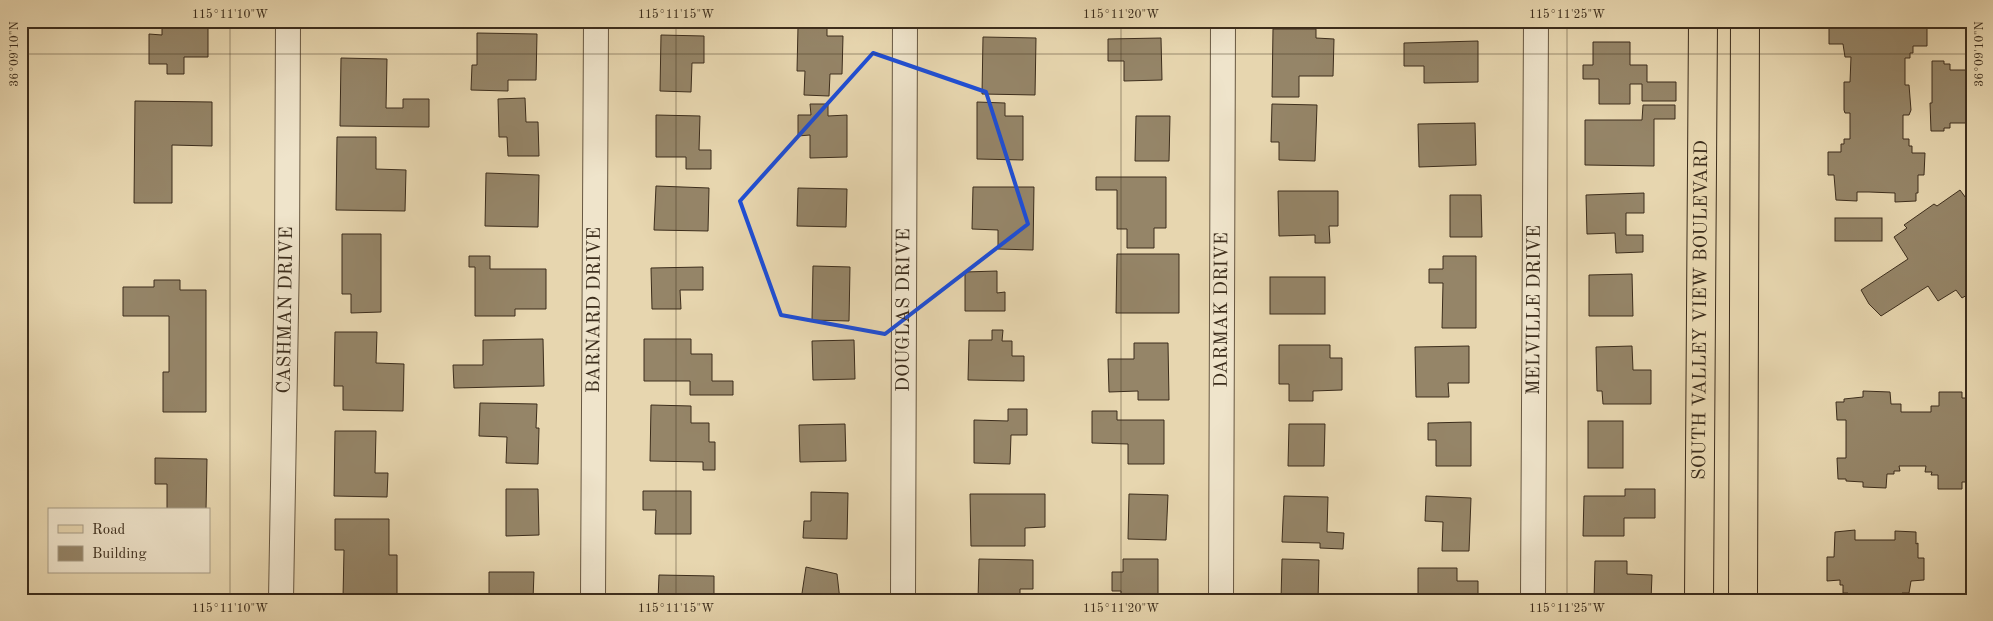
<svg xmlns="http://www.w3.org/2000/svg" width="1993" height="621" viewBox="0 0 1993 621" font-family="'Old Standard TT',serif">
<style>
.building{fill:#958568;stroke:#3c2d1c}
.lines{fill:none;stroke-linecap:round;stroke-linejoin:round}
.minor-casing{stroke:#675741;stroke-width:26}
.major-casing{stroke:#3c2d1c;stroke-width:30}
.minor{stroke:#efe4cb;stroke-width:24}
.major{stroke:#e7d6af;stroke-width:28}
.marked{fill:none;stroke:#1d4ed8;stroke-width:4;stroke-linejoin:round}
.ticks{fill:none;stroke:#3c2d1c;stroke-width:1;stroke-opacity:0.45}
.labels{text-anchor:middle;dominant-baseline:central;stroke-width:5;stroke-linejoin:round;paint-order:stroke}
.street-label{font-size:19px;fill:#3c2d1c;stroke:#efe4cb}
.neatline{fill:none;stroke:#3c2d1c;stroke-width:2}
.ticks-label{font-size:12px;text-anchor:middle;fill:#3c2d1c}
</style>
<rect width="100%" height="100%" fill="#e7d6af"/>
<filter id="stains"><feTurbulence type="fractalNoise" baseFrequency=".004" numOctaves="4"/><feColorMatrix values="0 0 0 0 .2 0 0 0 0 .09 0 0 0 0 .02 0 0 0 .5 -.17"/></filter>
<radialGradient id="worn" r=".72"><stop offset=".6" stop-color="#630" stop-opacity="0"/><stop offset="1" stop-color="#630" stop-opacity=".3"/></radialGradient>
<g class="building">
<path d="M162,21H208V57H184V74H167V64H149V34L162,35Z"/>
<path d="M353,21H393V27L353,28Z"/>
<path d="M1829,21H1927V46H1913V53H1910V58H1905V85H1909L1911,110L1909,115H1903V139H1909V146H1912V153H1925L1924,175H1918V193H1916V201L1895,202V193L1869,192H1857V201L1836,200L1834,175H1828V152H1841V144H1844V139H1850V113H1845L1844,110V82H1850L1851,57H1845L1843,44H1829Z"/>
<path d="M798,27L827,28V36H843L842,74H830L829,96L804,95L805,71H797Z"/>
<path d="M1273,29H1316V38L1334,39L1333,76H1299V97H1272Z"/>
<path d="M477,33L537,34L536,80H508V91L471,90L472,65H477Z"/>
<path d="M661,35L704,36V63H692L691,92L660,91Z"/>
<path d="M983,37L1036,38L1035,95L982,94Z"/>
<path d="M1161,38L1162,80L1124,81V61H1108V39Z"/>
<path d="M1478,41V82L1424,83V66H1404V43Z"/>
<path d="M1593,42H1630V65H1647V82H1676V101H1642V84H1630V104H1599V79H1583V65H1593Z"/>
<path d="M341,58L387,59L386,108H403V99H429V127L340,126Z"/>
<path d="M1932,61H1944V64H1950V70H1972V123H1950V128H1944V131H1931L1930,103H1932Z"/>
<path d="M525,98L526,122H538L539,156H508L507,137H499L498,99Z"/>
<path d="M135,101L212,102V146L172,145V203H134Z"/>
<path d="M977,102L1005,103V116H1023V160L977,159Z"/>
<path d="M810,104H828V116L847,115V157L810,158V135L798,136V115H811Z"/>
<path d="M1272,104L1317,105L1315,161L1279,160V142H1271Z"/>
<path d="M1643,105H1675V119H1654V166L1585,165V120H1642Z"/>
<path d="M656,115L700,116L699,150H711V169H686V157H656Z"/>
<path d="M1136,116H1170L1169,161H1135Z"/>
<path d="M1475,123L1476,165L1419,167L1418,124Z"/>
<path d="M337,137H376V169L406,170L405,211L336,210Z"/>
<path d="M486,173L539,175L538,227L485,226Z"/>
<path d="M1096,177H1166V228H1154V248H1127V229H1117V190H1096Z"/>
<path d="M656,186L709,188L708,231L654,230Z"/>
<path d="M973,187H1034L1033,250L998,249V230L972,229Z"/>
<path d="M798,188L847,189L846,227L797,226Z"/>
<path d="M1960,190L1971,205L1972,204V292L1962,298L1956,290L1938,301L1928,286L1881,316L1869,304L1861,290L1908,259L1894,237L1907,228L1904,225L1934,204L1937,206Z"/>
<path d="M1278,191H1338V226H1329L1330,243H1315V235L1279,236Z"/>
<path d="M1644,193V213H1626V235H1643V252L1616,253L1615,233L1587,234L1586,195Z"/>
<path d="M1450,195H1481L1482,237H1450Z"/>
<rect x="1835" y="218" width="47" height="23"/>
<path d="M342,234H381V312L351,313V294H342Z"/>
<path d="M1117,254H1179V313H1116Z"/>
<path d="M469,256H490V269H546V309H515V316H475V267H469Z"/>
<path d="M1443,256H1476V328H1442L1443,283H1429V269H1443Z"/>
<path d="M813,266L850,267L849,321L812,320Z"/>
<path d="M703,267V290H680L681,309H652L651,268Z"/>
<path d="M997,271V293L1005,292V311H965V272Z"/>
<path d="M1632,274L1633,316H1589V275Z"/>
<rect x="1270" y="277" width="55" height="37"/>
<path d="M154,280H180V290H206V412H163V372H169V316H123V287H154Z"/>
<path d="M992,330H1003L1002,341H1012V356H1024V381L968,380L969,340H992Z"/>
<path d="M335,332H377L376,363L404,364L403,411L343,410V386H334Z"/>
<path d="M543,339L544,386L454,388L453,365H483V340Z"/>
<path d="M644,339H691V354H712V381H733V395H690V381H644Z"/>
<path d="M854,340L855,379L813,380L812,341Z"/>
<path d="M1134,343H1168L1169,400H1138V391L1109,392L1108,359H1134Z"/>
<path d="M1279,345H1330V358H1342V390L1313,391V401H1289V384H1279Z"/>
<path d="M1469,346V383H1448L1449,397H1416L1415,347Z"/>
<path d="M1632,346L1633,370H1651V404H1603L1602,391H1597L1596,347Z"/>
<path d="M1863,391L1890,392L1891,404H1901V412H1931V406H1939V392H1962V398H1972V482H1962V489H1938V475H1931L1932,472H1925L1926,466H1899L1900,471H1894V474H1887L1886,488L1863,487V482L1846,481V479H1838L1837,458H1846V420H1837L1836,402H1844V399L1863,397Z"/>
<path d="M480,403L537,404L536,428H539L538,464L506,463L507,437L479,436Z"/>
<path d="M651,405L691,406V423H709V442H715V470H703V462L650,461Z"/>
<path d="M1008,409H1027V435H1011L1010,464L974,463V420L1008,421Z"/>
<path d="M1092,411H1117V420H1164V464H1128V444L1092,443Z"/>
<rect x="1588" y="421" width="35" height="47"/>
<path d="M1471,422V466H1436V440H1428V423Z"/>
<path d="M845,424L846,461L800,462L799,425Z"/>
<path d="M1289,424H1325L1324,466H1288Z"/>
<path d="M335,431H376L375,473H388L387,497L334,496Z"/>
<path d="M155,458L207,459L206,510H167V484H155Z"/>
<path d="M506,489H538L539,535L506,536Z"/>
<path d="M1625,489H1655V518H1624V536H1583L1584,496H1625Z"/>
<path d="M643,491H691V534H655L656,510H643Z"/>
<path d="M811,492L848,493L847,539L803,538L804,521H811Z"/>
<path d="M970,494H1045V527L1025,528V546H971Z"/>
<path d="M1129,494L1168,495L1166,540L1128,539Z"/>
<path d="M1284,496L1328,497L1327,532L1344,533L1343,549L1320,548V543L1282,542Z"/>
<path d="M1426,496L1471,498L1469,551H1442L1443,522L1425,521Z"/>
<path d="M335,519H389V555H397V599L343,598L344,550H335Z"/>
<path d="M1855,530V540H1895V531L1916,532V544L1918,543V558H1924V580L1911,581L1909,593H1902V600H1848V593H1843V585H1840V580L1827,581V557H1834L1835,532Z"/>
<path d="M979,559L1033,560V589H1020V600H978Z"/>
<path d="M1123,559H1158V600H1121V591H1112V572H1123Z"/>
<path d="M1282,559L1319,560L1318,600H1281Z"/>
<path d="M1595,561H1627V574L1652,575L1651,600H1594Z"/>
<path d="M806,567L837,574L840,600H801Z"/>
<path d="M1418,568H1457V581H1478V600H1418Z"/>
<path d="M489,572H534L533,600H489Z"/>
<path d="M659,575L714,576V600H658Z"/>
</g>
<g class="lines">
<defs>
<g id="minor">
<path id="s1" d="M281,600L287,254L288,21"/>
<path id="s2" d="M593,600L596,21"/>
<path id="s3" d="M903,600L905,21"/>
<path id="s4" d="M1221,600L1223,21"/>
<path id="s5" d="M1533,600L1536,21"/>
</g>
<g id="major">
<path id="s6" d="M1699,600L1703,21"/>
<path d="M1743,600L1745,21"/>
</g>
</defs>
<use href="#minor" class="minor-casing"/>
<use href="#major" class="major-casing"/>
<use href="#minor" class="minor"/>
<use href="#major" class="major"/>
</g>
<path class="marked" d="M873,53L986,92L1028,224L885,334L781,315L740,201Z"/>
<path class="ticks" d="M230,21V600M676,21V600M1121,21V600M1567,21V600M21,54H1972"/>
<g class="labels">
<g class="street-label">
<text stroke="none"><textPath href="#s2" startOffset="290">BARNARD DRIVE</textPath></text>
<text stroke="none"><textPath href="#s4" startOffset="290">DARMAK DRIVE</textPath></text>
<text stroke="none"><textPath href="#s6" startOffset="290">SOUTH VALLEY VIEW BOULEVARD</textPath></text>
<text stroke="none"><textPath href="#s1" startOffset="290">CASHMAN DRIVE</textPath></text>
<text stroke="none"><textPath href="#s3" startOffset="290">DOUGLAS DRIVE</textPath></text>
<text stroke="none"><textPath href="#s5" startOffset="290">MELVILLE DRIVE</textPath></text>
</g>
</g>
<rect width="1993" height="621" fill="none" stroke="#e7d6af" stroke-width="55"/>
<rect x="48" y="508" width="162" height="65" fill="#efe4cb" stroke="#a79b85"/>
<rect x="58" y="525" width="25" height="8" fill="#e7d6af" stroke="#a79b85"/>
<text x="92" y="534" font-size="15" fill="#3c2d1c">Road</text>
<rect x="58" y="546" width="25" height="15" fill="#958568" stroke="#a79b85"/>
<text x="92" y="558" font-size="15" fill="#3c2d1c">Building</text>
<rect x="28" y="28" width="1938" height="566" class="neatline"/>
<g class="ticks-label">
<text x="230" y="18">115°11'10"W</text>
<text x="676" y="18">115°11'15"W</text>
<text x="1121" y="18">115°11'20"W</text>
<text x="1567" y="18">115°11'25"W</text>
<text transform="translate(1979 54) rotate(-90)" y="4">36°09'10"N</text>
<text transform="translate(14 54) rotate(-90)" y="4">36°09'10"N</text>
<text x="230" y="612">115°11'10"W</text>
<text x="676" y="612">115°11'15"W</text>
<text x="1121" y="612">115°11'20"W</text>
<text x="1567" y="612">115°11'25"W</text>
</g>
<rect width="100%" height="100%" filter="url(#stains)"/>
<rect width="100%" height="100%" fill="url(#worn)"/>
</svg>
